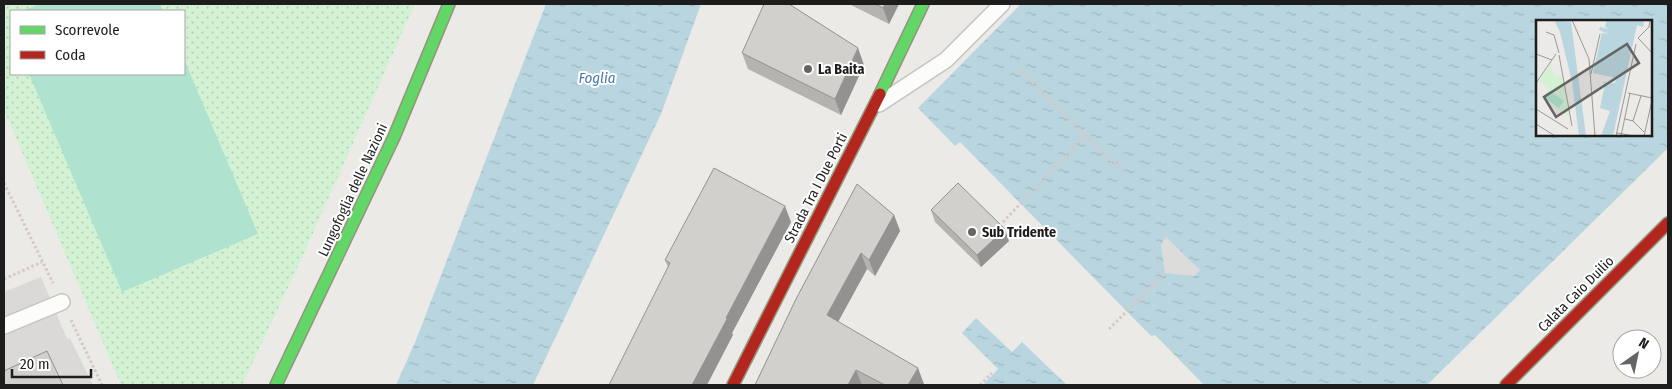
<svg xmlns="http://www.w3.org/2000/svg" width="1672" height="389" viewBox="0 0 1672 389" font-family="'Fira Sans Condensed',sans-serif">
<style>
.residential{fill:#dad9d7}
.park{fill:url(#park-dots);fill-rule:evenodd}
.pitch{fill:#b0e3cf}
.water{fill:url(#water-ripples);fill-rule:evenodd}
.pier{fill:#dcdcda}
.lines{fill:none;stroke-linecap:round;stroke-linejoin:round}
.lane-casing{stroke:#c4c4c2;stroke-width:18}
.fast-casing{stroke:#93957e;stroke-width:14}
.jam-casing{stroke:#93957e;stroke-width:14}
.path{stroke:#d6c8c5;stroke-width:3;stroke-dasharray:2.5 2.5;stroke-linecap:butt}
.lane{stroke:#fcfcfb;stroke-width:15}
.fast{stroke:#63d668;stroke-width:11}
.jam{stroke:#b3261e;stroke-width:11}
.wall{fill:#b5b3b0}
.shaded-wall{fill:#939290}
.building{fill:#d2d0cd;stroke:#939290}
.poi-dot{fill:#656563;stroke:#fff;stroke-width:2}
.labels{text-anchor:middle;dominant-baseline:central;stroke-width:4;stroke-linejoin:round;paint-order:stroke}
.poi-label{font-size:14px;font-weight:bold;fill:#1d1d1d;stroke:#fff;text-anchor:start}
.street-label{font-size:14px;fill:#1d1d1d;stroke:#fff}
.water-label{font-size:15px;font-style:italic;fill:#4979ad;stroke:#fff}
.inset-road{fill:none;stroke:#999896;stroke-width:1}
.view{fill:#656563;fill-opacity:0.15;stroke:#656563;stroke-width:2.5}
.inset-edge{fill:none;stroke:#1d1d1d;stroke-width:2.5}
</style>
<defs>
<pattern id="park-dots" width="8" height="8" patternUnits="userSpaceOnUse" patternTransform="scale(1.25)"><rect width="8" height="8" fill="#d3f2d4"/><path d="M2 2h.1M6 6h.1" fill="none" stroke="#b5cfb6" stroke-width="1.8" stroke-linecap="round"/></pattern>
<pattern id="water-ripples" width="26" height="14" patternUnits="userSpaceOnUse" patternTransform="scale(1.25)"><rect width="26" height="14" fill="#b9d6e0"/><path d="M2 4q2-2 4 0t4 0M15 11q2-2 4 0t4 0" fill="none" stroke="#9fb7c0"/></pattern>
</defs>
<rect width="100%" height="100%" fill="#ebeae6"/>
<path class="residential" d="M41,277L67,339L20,359L70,338L93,385H4V292Z"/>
<path class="park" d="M4,4H415L301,260L242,385H121L4,110ZM11,11H184V74H11Z"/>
<g class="pitch">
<path d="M40,4H160L163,11H22Z"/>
<path d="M184,59L258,234L122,292L29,74H184Z"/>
</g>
<g class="water">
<path d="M546,4H701L661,114L533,385H396L416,340Z"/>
<path d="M1021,4H1668V148L1427,385H1204L1155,335L1151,336L960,142L955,146L918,108ZM1537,21H1651V135H1537Z"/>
<path d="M976,318L1012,352L1022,342L1067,385H983L998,369L962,333Z"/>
</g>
<path class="pier" d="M1166,237L1200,270L1194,276L1165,273L1161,244Z"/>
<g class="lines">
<defs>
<g id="lane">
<path d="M879,104L946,60L1002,4"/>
<path d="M4,326L62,302"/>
</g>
<g id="fast">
<path d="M880,94L923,4"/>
<path d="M276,385L394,137L449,4"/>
</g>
<g id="jam">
<path d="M733,385L880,94"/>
<path d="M1506,385L1668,223"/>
</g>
</defs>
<use href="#lane" class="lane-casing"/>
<use href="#fast" class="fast-casing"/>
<use href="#jam" class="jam-casing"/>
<g class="path">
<path d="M1018,68L1122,171"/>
<path d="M4,183L53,283"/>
<path d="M1003,222L1086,135"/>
<path d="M4,279L42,262"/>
<path d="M71,320L102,385"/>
<path d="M1109,329L1165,273"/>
<path d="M980,385L992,373"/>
</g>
<use href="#lane" class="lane"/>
<use href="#fast" class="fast"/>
<use href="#jam" class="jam"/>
</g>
<g class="wall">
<path d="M849,4H899L889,24Z"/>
<path d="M742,53L864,65L841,115L748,69Z"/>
<path d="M931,210L1009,241L981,267L935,222Z"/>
<path d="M894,215L900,231L875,276L867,269L838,322L924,384L923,385H755L796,299Z"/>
<path d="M791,222L732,333L733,335L668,267L665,260Z"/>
</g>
<g class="shaded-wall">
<path d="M885,4H899L889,24L883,8Z"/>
<path d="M858,48L864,65L841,115L835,99Z"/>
<path d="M785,206L791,222L732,333L733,335L707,385H692L726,318Z"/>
<path d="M894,215L900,231L875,276L869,260Z"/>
<path d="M1005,229L1009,241L981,267L977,255Z"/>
<path d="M861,253L867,269L833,331L827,315Z"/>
<path d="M918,368L924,384L923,385H908Z"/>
<path d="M856,370L862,385H848Z"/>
</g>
<g class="building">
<path d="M764,4H789L858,48L835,99L742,53Z"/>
<path d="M875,4H885L883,8Z"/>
<path d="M714,168L785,206L726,318L727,319L692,385H609L670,263L665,260Z"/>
<path d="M958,183L1005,229L977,255L931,210Z"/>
<path d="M857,184L894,215L869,260L861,253L827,315L918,368L908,385H885L856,370L848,385H755L796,299Z"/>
<path d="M47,351L63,385H4V371Z"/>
</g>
<g class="poi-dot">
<circle cx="808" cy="69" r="5"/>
<circle cx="972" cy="232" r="5"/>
</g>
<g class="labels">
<g class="poi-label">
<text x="818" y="69">La Baita</text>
<text x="982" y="232">Sub Tridente</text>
</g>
<g class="street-label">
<text transform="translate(816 188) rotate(-63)">Strada Tra I Due Porti</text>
<text transform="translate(353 190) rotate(-65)">Lungofoglia delle Nazioni</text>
<text transform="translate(1576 294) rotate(-45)">Calata Caio Duilio</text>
</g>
<g class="water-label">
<text x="597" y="78">Foglia</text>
</g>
</g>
<g transform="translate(1536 20)">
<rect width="116" height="116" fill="#ebeae6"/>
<path d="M15,44L18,57L27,56L33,97L7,79L12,67L3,61Z" fill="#d3f2d4"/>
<path d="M14,71L28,81L23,88L9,78Z" fill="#b0e3cf"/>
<path d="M18,0L35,2L50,116H43L36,62L24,12ZM71,0L108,1L107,7L101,5L77,116H65L74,91L64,88L69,64L66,62L79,63L80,58L57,53L66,13L73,14L63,10L64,7L74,9L69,7Z" fill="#b9d6e0"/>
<path class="inset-road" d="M36,0L53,39L59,116M114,0L113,7L102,18L117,34M10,12L18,15L23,33M0,34L16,40M23,35L36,106M55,54L64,14M0,63L20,34M92,73L116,78M0,89L32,109M89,99L97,101L108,112M97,101L105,76M0,104L19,116M81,113L98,116M80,116L100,24M85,116L94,73M108,116L117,76"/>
<path class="view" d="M91,24L103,43L20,97L8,77Z"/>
<rect width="116" height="116" class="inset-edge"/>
</g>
<rect width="1672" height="389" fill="none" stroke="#1d1d1d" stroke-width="10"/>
<rect x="10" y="10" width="175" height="65" fill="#ffffff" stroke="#a5a5a5"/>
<rect x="20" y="26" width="25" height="8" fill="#63d668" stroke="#a5a5a5"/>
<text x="55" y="35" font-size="15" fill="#1d1d1d">Scorrevole</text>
<rect x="20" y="51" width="25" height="8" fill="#b3261e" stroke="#a5a5a5"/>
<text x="55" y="60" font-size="15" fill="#1d1d1d">Coda</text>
<g transform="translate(1637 354) rotate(33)"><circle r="24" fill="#ffffff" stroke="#a5a5a5"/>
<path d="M0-4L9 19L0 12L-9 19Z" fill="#656563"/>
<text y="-8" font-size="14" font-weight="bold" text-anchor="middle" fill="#1d1d1d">N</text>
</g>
<path d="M12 369v8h79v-8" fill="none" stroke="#1d1d1d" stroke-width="2.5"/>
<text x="20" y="369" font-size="15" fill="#1d1d1d" stroke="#ffffff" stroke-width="4" paint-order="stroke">20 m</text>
</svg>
